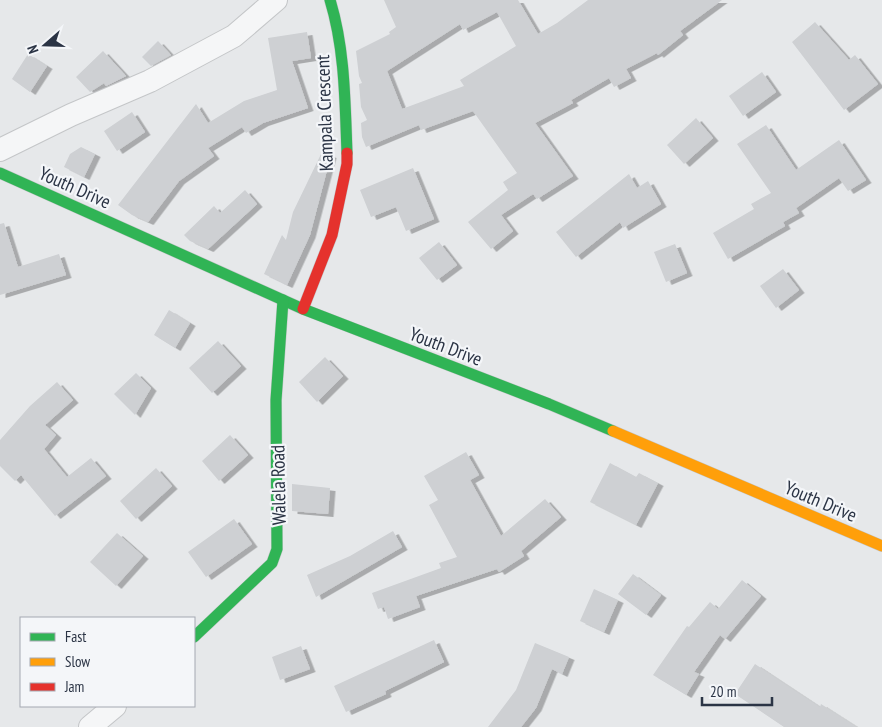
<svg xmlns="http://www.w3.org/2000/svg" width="882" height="727" viewBox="0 0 882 727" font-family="'PT Sans Narrow',sans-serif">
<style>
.building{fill:#ced0d3;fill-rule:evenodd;filter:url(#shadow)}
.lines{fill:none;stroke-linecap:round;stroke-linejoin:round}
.street-casing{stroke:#c4c6c8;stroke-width:24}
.fast-casing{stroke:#c4c6c8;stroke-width:12}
.slow-casing{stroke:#c4c6c8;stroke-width:12}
.jam-casing{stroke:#c4c6c8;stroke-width:12}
.street{stroke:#f5f6f7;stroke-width:22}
.fast{stroke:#30b455;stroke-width:11}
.slow{stroke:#ff9f0a;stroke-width:11}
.jam{stroke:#e5322d;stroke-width:11}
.labels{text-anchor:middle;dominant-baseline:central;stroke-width:4.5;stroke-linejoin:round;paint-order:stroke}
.street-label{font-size:19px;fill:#2b3445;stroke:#f4f6f9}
</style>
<defs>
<filter id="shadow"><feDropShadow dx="5.5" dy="3" stdDeviation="0" flood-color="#0004"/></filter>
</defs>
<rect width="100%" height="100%" fill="#e6e8ea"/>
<g class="building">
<path d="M384,0H518L538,34L557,23L588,0H722L680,31L683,35L658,55L657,53L626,69L631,78L614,87L609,78L571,100L573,103L535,123L573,176L537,199L533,194L501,215L513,231L491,249L468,222L508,190L503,182L517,173L473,111L421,130L419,125L366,147L362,137L361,123L367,120L361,107L359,84L362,83L359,76L356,51L390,34L389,32L396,27ZM497,12L516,46L460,80L464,86L402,109L387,71L460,24L463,30Z"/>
<path d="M815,22L849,60L855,55L878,84L844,110L792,42Z"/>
<path d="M307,32L311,58L292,61L308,108L263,123L246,133L242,127L208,148L214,156L179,181L148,222L132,215L118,205L196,104L208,123L244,101L277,90L268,38Z"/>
<path d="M158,41L171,55L151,66L142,57Z"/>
<path d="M103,51L126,76L106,86L104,83L90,92L76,77Z"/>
<path d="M28,54L47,66L30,92L12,79Z"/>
<path d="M762,72L776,92L743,116L729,96Z"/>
<path d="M132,112L145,132L117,151L104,131Z"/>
<path d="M696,118L713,138L684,164L667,145Z"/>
<path d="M766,125L796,170L839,140L866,180L848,191L839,178L796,208L799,213L783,222L785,226L728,259L713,233L754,209L751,204L771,193L737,144Z"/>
<path d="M81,147L95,154L84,177L64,167L70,154Z"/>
<path d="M322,152L331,155L310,235L287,285L264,274L282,235L286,240L293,212Z"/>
<path d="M413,168L434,219L406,231L396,207L371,217L360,190Z"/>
<path d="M629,174L637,188L648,181L661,204L623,228L620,222L576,257L556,232Z"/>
<path d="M245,190L257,204L208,249L190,241L184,235L214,206L220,213Z"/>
<path d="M4,223L18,267L59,254L66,275L0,295V224Z"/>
<path d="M439,242L457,265L437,280L419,258Z"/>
<path d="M675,244L687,273L666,282L654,252Z"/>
<path d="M783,269L799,290L776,308L760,286Z"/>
<path d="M169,310L190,323L175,348L154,335Z"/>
<path d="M218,341L241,366L212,393L189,368Z"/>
<path d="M325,357L343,376L317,402L299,382Z"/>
<path d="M136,373L151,388L135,415L114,394Z"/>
<path d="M57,382L73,400L45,425L56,435L44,449L67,477L91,458L106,476L55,516L21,475L15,481L0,466V440L30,406Z"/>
<path d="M230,435L248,455L219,481L202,461Z"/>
<path d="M466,452L479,475L470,480L501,536L545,499L561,517L521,551L524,556L499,572L497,569L416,596L420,607L388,619L384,607L378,609L372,593L441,568L439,563L457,557L429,505L438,500L424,476Z"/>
<path d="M610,463L636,477L639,473L658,483L636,525L590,502Z"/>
<path d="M156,468L172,486L136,519L120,501Z"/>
<path d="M292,484L330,488L328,514L292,511Z"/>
<path d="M234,519L252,544L206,577L188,552Z"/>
<path d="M393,531L402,547L316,597L307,575L350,556Z"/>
<path d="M117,533L143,556L116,586L90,562Z"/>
<path d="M633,574L661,595L646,615L618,594Z"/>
<path d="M742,580L761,596L725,639L720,635L694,672L699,674L686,695L653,675L687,626L689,627L710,602L718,609Z"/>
<path d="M594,589L618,600L604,632L580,621Z"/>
<path d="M434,640L444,662L385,691L386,694L346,712L334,686Z"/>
<path d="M535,643L569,657L562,674L552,669L536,708L521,727H488L516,690Z"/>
<path d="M301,646L310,669L280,680L272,657Z"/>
<path d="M755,664L820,707L821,704L857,727H784L735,694Z"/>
</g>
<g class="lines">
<defs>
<g id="street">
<path d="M0,150L71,115L150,81L234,36L276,0"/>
<path d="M90,727L115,706"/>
</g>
<g id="fast">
<path d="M330,0C345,49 345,102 347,153"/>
<path d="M0,173L303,309L549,404L613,431"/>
<path d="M194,637L272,563L277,549L276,400L283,300"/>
</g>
<path id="slow" d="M613,431L882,546"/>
<path id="jam" d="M303,309L332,235L347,164V153"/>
</defs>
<use href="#street" class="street-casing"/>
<use href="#fast" class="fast-casing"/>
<use href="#slow" class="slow-casing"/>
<use href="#jam" class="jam-casing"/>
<use href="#street" class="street"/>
<use href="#fast" class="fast"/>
<use href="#slow" class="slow"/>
<use href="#jam" class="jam"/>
</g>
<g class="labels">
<g class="street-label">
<text transform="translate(324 113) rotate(-92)">Kampala Crescent</text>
<text transform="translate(75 187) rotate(24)">Youth Drive</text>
<text transform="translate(446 346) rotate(21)">Youth Drive</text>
<text transform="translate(278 485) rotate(-91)">Walela Road</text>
<text transform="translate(821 501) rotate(23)">Youth Drive</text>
</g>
</g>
<rect x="20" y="617" width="175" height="90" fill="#f4f6f9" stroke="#a4a8b1"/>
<rect x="30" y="633" width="25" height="8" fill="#30b455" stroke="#a4a8b1"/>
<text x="65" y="642" font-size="15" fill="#2b3445">Fast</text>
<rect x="30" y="658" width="25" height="8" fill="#ff9f0a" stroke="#a4a8b1"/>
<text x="65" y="667" font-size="15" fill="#2b3445">Slow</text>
<rect x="30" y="683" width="25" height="8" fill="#e5322d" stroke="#a4a8b1"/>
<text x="65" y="692" font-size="15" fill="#2b3445">Jam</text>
<g transform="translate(45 45) rotate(250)" stroke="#f4f6f9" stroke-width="4" paint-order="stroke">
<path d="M0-4L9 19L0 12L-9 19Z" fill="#2b3445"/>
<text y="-8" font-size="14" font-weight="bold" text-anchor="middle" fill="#2b3445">N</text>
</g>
<path d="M702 697v8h70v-8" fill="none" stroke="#2b3445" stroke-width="2.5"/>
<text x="710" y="697" font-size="15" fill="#2b3445" stroke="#f4f6f9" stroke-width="4" paint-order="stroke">20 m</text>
</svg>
